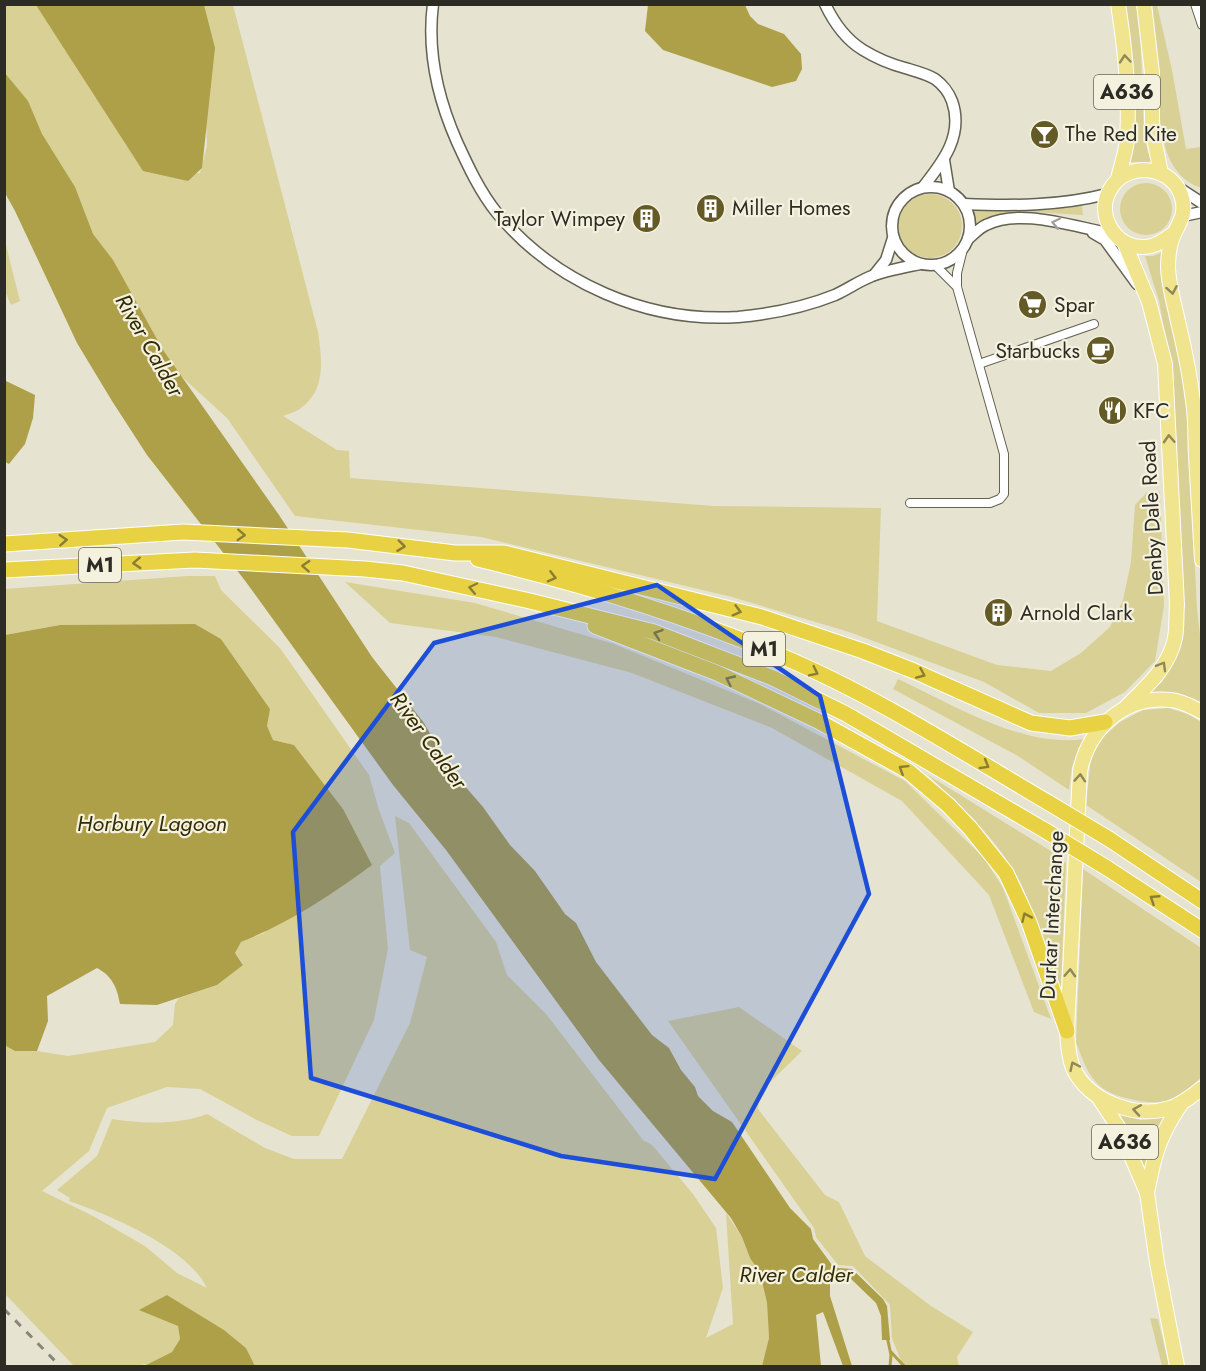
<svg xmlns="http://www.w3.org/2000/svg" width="1206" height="1371" viewBox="0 0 1206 1371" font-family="Jost,sans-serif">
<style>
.green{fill:#d9d095}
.water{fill:#ae9f49}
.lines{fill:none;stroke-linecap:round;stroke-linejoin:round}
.stream{stroke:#ae9f49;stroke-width:3}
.minor-casing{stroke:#646252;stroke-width:10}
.tertiary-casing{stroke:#646252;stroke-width:13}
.primary-casing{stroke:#fff;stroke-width:16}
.motorway-casing{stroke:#fff;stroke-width:17}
.minor{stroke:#fff;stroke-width:8}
.tertiary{stroke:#fff;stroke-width:10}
.primary{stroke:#f1e48f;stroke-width:14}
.motorway{stroke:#e8d244;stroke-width:15}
.rail{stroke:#878679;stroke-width:3;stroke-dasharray:8 8;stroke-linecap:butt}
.motorway-bridge-casing{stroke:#fff;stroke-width:17;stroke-linecap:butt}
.motorway-bridge{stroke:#e8d244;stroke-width:15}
.oneway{stroke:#8e885a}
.oneway2{stroke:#a0a09c}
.oneway3{stroke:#8a7e34}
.marked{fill:#1d4ed8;fill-opacity:0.2;stroke:#1d4ed8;stroke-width:4.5;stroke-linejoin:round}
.labels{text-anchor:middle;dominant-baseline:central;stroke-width:4.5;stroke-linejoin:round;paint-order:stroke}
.shield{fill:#f4f1de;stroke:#68665c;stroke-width:1.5}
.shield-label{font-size:20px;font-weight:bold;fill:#2c2b24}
.poi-label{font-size:21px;fill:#2c2b24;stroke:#f4f1de;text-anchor:start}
.street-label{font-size:21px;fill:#2c2b24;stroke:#f4f1de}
.water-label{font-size:22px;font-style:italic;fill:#312b04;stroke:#f4f1de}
</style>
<rect width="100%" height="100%" fill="#e6e4d1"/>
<g class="green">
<path d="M5,5H38L189,174L200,173L207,146L202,5H233L318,332C322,360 326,390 301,408C296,412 288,414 283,416L337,450L349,451L350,478L714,506L881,508L877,621L997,665L1051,671L1081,653L1110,627L1123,600L1131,562L1135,505L1147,492H1160L1164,606L1155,661L1125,692L1086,713H1039L984,682L849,632L732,597L481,537L295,516L227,418L169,365L93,236L57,162L5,75Z"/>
<path d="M1123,5H1136L1140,26L1144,135L1148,152L1152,163L1131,162C1137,108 1130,58 1123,5Z"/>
<path d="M1148,5H1157L1172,70L1186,149L1201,147V188C1153,171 1161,105 1157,65C1155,44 1151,24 1148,5Z"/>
<circle cx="1146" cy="209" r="26"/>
<circle cx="930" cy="226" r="32"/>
<path d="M1082,205L1083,215L1032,212L977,222L974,210L1036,209Z"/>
<path d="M5,241L20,301L11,305L5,291Z"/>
<path d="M1163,252C1160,283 1169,311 1176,341C1180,362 1184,384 1187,406L1197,609L1201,644V702C1182,694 1166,691 1145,696L1162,682L1173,661L1167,345L1159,301L1145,256H1153Z"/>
<path d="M188,576H215L221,590L280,648L369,775L379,810L395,853L380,866L388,949L374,1020L319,1136H292L257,1120L200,1089L167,1087L107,1108L89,1151L42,1191L93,1216L145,1246L177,1273L207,1288C188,1248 110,1215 69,1201L70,1198L57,1190L97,1156L112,1119C143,1124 178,1125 207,1114L265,1148L294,1159H342L410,1023L427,957L410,950L395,816L409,823L496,942L507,975L546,1014L643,1140L652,1145L693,1194L716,1228L723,1288L706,1338L733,1324L726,1213L742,1237L750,1258L760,1273L767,1304L769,1338L762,1366H255L246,1348L224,1330L167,1295L178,1326L180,1339L172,1352L146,1365L140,1363L146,1366H74L5,1294V1045L15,1051H37L68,1056L155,1042L173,1025L175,1004L179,998L217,985L243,964L235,953L241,942L264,933L343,809L294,745L273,740L266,726L270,709L221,639L195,624L60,625L5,635V589Z"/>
<path d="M345,582L475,603L614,644L760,704L905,781L984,858L1003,888L1051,1019L1034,1012L989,895L902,801L772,728L632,673L496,637L390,623Z"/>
<path d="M898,679C952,704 1022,748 1084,739L1072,767L1069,790L1018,756L893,689Z"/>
<path d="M1168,708L1188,714L1201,722V882L1086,805L1091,757L1103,737L1120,722L1143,710Z"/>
<path d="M928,775L1059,856L1066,863L1061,987C1058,984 1054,982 1052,978C1040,950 1036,915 1022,886C1000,841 963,808 928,775Z"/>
<path d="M1083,869L1201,948V1077C1179,1103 1158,1107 1126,1098C1118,1096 1107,1092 1101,1087C1087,1075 1082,1058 1076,1042Z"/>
<path d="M739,1007L802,1051L760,1092L758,1109L825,1195L839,1202L865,1256L931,1306L973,1332L957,1357L959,1366H903L892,1338L890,1305L853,1266L838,1265L816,1237L814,1228L668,1021Z"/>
<path d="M1120,1114L1140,1120L1164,1117L1148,1153L1145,1170Z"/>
<path d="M1150,1318L1158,1319L1169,1366H1162Z"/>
</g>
<g class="water">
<path d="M36,5H204L215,48L202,168L188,181L143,171Z"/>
<path d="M648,5H745L750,16L758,24L784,34L801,54L802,69L796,81L772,87L663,50L645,31Z"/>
<path d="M4,72L28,101L42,134L75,187L93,234L113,260L163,350L279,515L372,657L424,723L437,746L453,765L463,784L483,807L510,845L535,871L565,914L576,923L596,962L652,1035L669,1048L681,1070L695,1087L698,1096L713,1111L732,1122L790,1208L811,1229L813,1239L832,1265L838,1268L852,1269L883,1299L887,1306L890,1340H882L881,1316L876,1303L848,1276L840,1274L830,1279V1296L852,1366H843L823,1312L816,1315L821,1366H762L769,1338L767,1303L760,1273L750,1258L742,1237L731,1218L599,1060L446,850L393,785L246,582L147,455L112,401L77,343L15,211L5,193Z"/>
<path d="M4,380L35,395L33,418L25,444L9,464L5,462Z"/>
<path d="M195,624L221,639L270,709L267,726L273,740L294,745L343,809L372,865C331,895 289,923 241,942L235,953L243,965L217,985L157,1005L120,1004C117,987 112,976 97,968L47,996L48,1021L37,1051H15L4,1045L5,635L60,625Z"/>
<path d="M167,1295L224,1330L246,1348L255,1366H148L146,1365L172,1352L180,1339L178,1326L139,1310Z"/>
</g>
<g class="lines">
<g class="stream">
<path d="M887,1336L891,1355L890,1366"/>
<path d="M891,1352L904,1366"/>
</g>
<defs>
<g id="minor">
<path d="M1195,4L1202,25"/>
<path d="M935,265L957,287"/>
<path d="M979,364L1094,324"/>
<path d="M910,503H990L1000,499L1004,494V454L957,287V273L963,249"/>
</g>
<g id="tertiary">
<path d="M433,4C427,51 438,99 457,142C468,166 480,192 497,213C555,283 647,323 738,317C771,314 805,307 835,295C848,289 859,281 872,276C884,271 906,267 920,264"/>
<path d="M825,4C834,23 845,39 863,50C876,58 890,64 905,68C915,71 927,74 935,79C942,84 949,93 952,101C964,135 943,162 923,187"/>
<path d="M944,160L949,191"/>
<circle cx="931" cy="226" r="39"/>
<path d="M1179,188L1202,203"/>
<path d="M964,204C1012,206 1060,206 1107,194"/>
<path d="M1183,216L1202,212"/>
<path d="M1093,233L1105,240L1137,284"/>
<path d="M968,239C973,235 979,228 986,225C1021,207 1076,228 1114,234"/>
<path d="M874,275L886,260L893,238"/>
</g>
<g id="primary">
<path d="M1118,4C1125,48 1130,94 1127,139C1126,152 1121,166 1118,179"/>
<path d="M1144,4L1152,73V129L1161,173"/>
<path d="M1174,233C1167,238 1160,244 1151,246C1118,254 1093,215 1111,188C1128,160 1174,166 1182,198C1186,212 1181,220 1175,232C1170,242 1168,257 1168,268C1169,287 1175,307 1179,326C1185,351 1190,376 1193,401C1196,419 1195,438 1196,456C1198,491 1200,525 1202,560"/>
<path d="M1124,242L1149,302L1165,364L1177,605C1176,615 1177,627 1175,638C1169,667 1147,686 1127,706"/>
<path d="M1202,712C1192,707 1182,701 1171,700C1125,695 1089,728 1080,771L1067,1031C1068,1044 1068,1056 1073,1068C1089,1102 1136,1119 1170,1108C1182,1104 1192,1096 1202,1088"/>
<path d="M1099,1098L1120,1130L1147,1193L1157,1263L1177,1366"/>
<path d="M1147,1193C1154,1156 1159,1136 1181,1104"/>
</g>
<g id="motorway">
<path d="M4,544L183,532L348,540L455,553H504L762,617L863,651L914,671L1031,723L1070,728L1105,722"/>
<path d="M478,559C582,584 683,614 781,656C874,695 962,752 1049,803"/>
<path d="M4,570L195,560L365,569L403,573L530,601L654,632L773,678L846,714L1046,831"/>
<path d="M595,626L717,673L818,721L908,771L948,805L970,828L1006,873L1029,922L1067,1031"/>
<path d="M1109,839L1202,901"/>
<path d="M1107,868L1202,930"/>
</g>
</defs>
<use href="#minor" class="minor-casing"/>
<use href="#tertiary" class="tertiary-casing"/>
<use href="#primary" class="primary-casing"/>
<use href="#motorway" class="motorway-casing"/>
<use href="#minor" class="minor"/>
<use href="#tertiary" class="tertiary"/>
<use href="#primary" class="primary"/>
<use href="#motorway" class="motorway"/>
<path class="rail" d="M4,1309L60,1366"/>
<defs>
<g id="motorway-bridge">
<path d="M1049,803L1109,839"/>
<path d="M1046,831L1107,868"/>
</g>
</defs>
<use href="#motorway-bridge" class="motorway-bridge-casing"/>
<use href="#motorway-bridge" class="motorway-bridge"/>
</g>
<defs><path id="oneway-chevron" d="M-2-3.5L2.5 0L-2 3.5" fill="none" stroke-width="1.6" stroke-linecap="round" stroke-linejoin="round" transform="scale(1.5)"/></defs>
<g class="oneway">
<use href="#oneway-chevron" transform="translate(1125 59) rotate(-95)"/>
<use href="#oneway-chevron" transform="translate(1172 290) rotate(80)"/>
<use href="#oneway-chevron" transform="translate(1169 439) rotate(-93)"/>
<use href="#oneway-chevron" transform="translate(1162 666) rotate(-60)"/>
<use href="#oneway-chevron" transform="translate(1080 778) rotate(-86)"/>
<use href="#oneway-chevron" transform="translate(1070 973) rotate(-87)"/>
<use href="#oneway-chevron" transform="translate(1074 1066) rotate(-115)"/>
<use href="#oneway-chevron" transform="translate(1137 1110) rotate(-171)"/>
</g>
<use class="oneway2" href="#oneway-chevron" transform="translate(1056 223) rotate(-168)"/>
<g class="oneway3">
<use href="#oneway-chevron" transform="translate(241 535) rotate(3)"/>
<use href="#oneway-chevron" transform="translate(63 540) rotate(-4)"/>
<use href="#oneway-chevron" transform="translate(401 546) rotate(7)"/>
<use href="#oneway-chevron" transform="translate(137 563) rotate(177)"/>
<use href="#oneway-chevron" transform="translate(306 566) rotate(-177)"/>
<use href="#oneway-chevron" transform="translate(552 577) rotate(14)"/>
<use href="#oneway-chevron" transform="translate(473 588) rotate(-168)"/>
<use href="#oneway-chevron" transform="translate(737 611) rotate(15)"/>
<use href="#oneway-chevron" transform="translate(658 634) rotate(-161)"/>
<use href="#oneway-chevron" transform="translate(814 672) rotate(26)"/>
<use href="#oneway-chevron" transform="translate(921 674) rotate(24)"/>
<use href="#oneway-chevron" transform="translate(730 680) rotate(-155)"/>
<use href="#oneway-chevron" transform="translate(985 765) rotate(30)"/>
<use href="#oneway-chevron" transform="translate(903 769) rotate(-148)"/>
<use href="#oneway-chevron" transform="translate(1154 899) rotate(-147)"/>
<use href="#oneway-chevron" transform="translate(1026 917) rotate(-114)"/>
</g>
<path class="marked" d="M657,585L820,696L869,894L715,1179L561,1156L311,1078L293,832L434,643Z"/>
<defs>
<symbol id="bar-disc" viewBox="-11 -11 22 22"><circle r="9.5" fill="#635a26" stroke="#f4f1de"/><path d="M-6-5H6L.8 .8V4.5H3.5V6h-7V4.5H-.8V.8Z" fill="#fff"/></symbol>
<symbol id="building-disc" viewBox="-11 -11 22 22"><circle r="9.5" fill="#635a26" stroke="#f4f1de"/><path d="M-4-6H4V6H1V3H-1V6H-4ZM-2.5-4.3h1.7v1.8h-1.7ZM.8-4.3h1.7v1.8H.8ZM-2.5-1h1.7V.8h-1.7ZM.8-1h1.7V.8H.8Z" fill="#fff"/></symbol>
<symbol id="supermarket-disc" viewBox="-11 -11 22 22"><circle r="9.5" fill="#635a26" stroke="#f4f1de"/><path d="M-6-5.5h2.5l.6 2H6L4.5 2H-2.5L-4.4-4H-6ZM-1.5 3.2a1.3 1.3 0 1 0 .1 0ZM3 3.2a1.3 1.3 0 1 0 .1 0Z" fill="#fff"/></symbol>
<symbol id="cafe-disc" viewBox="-11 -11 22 22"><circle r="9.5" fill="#635a26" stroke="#f4f1de"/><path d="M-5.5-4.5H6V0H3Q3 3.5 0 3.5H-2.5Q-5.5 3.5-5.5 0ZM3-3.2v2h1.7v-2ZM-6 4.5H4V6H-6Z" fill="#fff"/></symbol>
<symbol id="restaurant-disc" viewBox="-11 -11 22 22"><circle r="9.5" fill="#635a26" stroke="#f4f1de"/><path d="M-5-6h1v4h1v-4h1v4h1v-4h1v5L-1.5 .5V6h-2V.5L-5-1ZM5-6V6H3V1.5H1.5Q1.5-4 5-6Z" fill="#fff"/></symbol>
</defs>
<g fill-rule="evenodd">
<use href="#bar-disc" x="1028" y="118" width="33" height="33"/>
<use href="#building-disc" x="694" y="192" width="33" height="33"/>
<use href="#building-disc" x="630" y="202" width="33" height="33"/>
<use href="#supermarket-disc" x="1016" y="288" width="33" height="33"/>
<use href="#cafe-disc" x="1084" y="334" width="33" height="33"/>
<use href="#restaurant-disc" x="1096" y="394" width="33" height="33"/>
<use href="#building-disc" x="982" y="596" width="33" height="33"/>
</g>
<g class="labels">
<g class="shield">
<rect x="1094" y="75" width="66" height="34" rx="4.5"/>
<rect x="79" y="548" width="42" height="34" rx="4.5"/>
<rect x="743" y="632" width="42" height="34" rx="4.5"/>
<rect x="1092" y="1125" width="66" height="34" rx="4.5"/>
</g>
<g class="shield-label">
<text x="1127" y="92">A636</text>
<text x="100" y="565">M1</text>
<text x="764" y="649">M1</text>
<text x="1125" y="1142">A636</text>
</g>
<g class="poi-label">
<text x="1065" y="134">The Red Kite</text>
<text x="732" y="208">Miller Homes</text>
<text x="625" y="219" text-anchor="end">Taylor Wimpey</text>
<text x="1054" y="305">Spar</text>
<text x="1080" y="351" text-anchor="end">Starbucks</text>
<text x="1133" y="411">KFC</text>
<text x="1020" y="613">Arnold Clark</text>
</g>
<g class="street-label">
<text transform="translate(1152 518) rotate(-93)">Denby Dale Road</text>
<text transform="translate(1052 915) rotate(-87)">Durkar Interchange</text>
</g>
<g class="water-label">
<text transform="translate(150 345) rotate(60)">River Calder</text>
<text transform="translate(429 740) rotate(54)">River Calder</text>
<text x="152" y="823">Horbury Lagoon</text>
<text x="796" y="1274">River Calder</text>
</g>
</g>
<rect width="1206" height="1371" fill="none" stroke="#2c2b24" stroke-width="12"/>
</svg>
